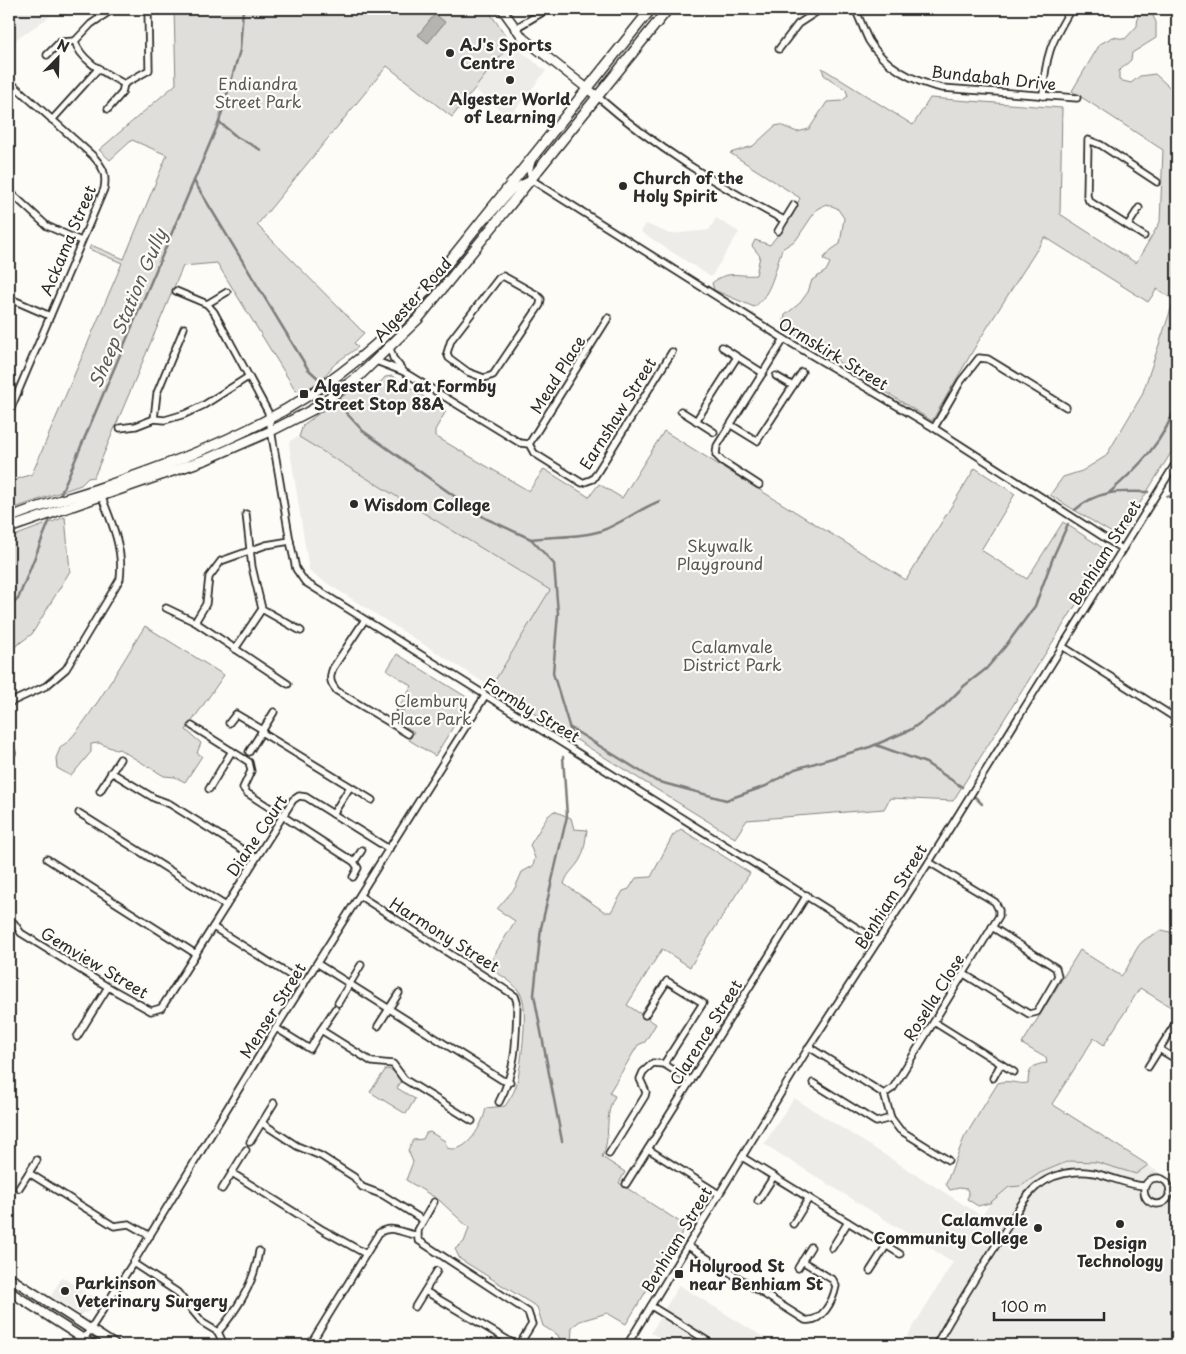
<svg xmlns="http://www.w3.org/2000/svg" width="1186" height="1354" viewBox="0 0 1186 1354" font-family="'Playpen Sans',sans-serif">
<style>
.built{fill:#edece8}
.green{fill:#dfdeda;stroke:#858482}
.water{fill:#b5b4b1;stroke:#7e7d7b}
.lines{fill:none;stroke-linecap:round;stroke-linejoin:round}
.stream{stroke:#7e7d7b;stroke-width:2.5}
.minor-casing{stroke:#2b2b2b;stroke-width:9}
.tertiary-casing{stroke:#2b2b2b;stroke-width:11}
.secondary-casing{stroke:#2b2b2b;stroke-width:12}
.minor{stroke:#fdfcf7;stroke-width:5.5}
.tertiary{stroke:#fdfcf7;stroke-width:8}
.secondary{stroke:#fdfcf7;stroke-width:9}
.poi-dot{fill:#2b2b2b;stroke:#fdfcf7;stroke-width:2}
.labels{text-anchor:middle;dominant-baseline:central;stroke-width:4.5;stroke-linejoin:round;paint-order:stroke}
.poi-label{font-size:16px;font-weight:bold;fill:#2b2b2b;stroke:#fdfcf7;text-anchor:start}
.street-label{font-size:16px;fill:#2b2b2b;stroke:#fdfcf7}
.park-label{font-size:16px;fill:#585857;stroke:#fdfcf7}
.water-label{font-size:18px;font-style:italic;fill:#5b5b5a;stroke:#fdfcf7}
</style>
<rect width="100%" height="100%" fill="#fdfcf7"/>
<filter id="ink" filterUnits="userSpaceOnUse"><feTurbulence type="fractalNoise" baseFrequency=".02" numOctaves="2"/><feDisplacementMap in="SourceGraphic" scale="10" xChannelSelector="R" yChannelSelector="G"/><feConvolveMatrix kernelMatrix="1 2 1 2 8 2 1 2 1" color-interpolation-filters="sRGB"/></filter>
<g filter="url(#ink)">
<g class="built">
<path d="M9,9H61L9,44Z"/>
<path d="M511,43L546,71L509,117L474,89Z"/>
<path d="M716,218L739,232L711,277L641,232L646,224L670,234L709,230Z"/>
<path d="M299,437L551,590L491,687L314,575L309,570L289,444L291,440Z"/>
<path d="M794,1098L982,1216L1052,1104L1177,1184V1345H902L953,1262L764,1144Z"/>
<path d="M62,1277L96,1299L88,1312L80,1314L51,1296Z"/>
<path d="M679,1285L776,1345H672L651,1333Z"/>
</g>
<g class="green">
<path d="M174,9H487L511,43L452,117L387,66L257,225L364,333L354,343L358,347C350,354 338,360 332,367C319,383 317,387 296,391L217,263L183,266L94,477L88,478L81,485L9,510V482L32,474L122,263L89,249L91,245L124,259L167,155L132,140L110,160L99,150L176,84Z"/>
<path d="M1145,9L1151,12L1156,22V38L1132,53L1131,60L1119,71V80L1131,83L1140,76L1155,74L1177,94V443L1123,531L1115,535L1050,495L1063,477L1082,471L1106,456L1142,395L1174,300L1157,289L1148,302L1045,237L978,342L932,421L783,327L785,315L800,303L808,292L812,280L826,271L830,263L823,259L831,250L840,244L844,218L837,208L826,204L817,209L796,240L782,249C775,269 772,294 754,307L714,290L712,283C730,269 738,277 756,275L760,256L752,246L755,240L770,245L792,216L800,198L730,153L753,146L775,126L780,125L797,132L809,129L827,102L842,101L848,96L846,90L824,75L822,68L913,125L930,98L1062,108L1060,214L1136,263L1160,222L1163,150L1072,91L1100,44L1113,37L1125,39L1137,26L1138,14Z"/>
<path d="M392,376L446,411L435,430V436L529,491L544,469L589,497L599,484L622,498L664,431L906,580L975,468L1015,494L981,550L1027,579L1063,522L1109,552L953,801L890,798L884,809L747,820L735,838L491,687L550,590L299,437L303,425L357,386L378,385L385,377Z"/>
<path d="M65,517L70,571L32,634L9,651V538Z"/>
<path d="M145,626L224,675L186,730L201,743L197,753L202,756L185,782L175,777L164,776L119,749L116,750L99,743L91,744V752L71,776L57,768L56,758L61,746C77,742 132,646 145,626Z"/>
<path d="M397,654L468,698V703L435,756L409,740L414,732L398,722L404,713L398,709L412,686L387,670Z"/>
<path d="M554,811L571,818L574,829L587,830C585,841 585,854 577,864C571,872 567,874 564,884L605,912H611L623,891L629,889L636,878L651,877L673,835L681,829L750,873L690,967L662,949L627,1005L656,1024L645,1042L638,1045L609,1093L615,1096C603,1115 612,1138 602,1157L625,1172L619,1183L686,1226L626,1324L607,1313L580,1321L572,1327L571,1345L561,1343L558,1335L543,1326L537,1307L460,1259L455,1249L464,1242L469,1228L439,1200L406,1180L413,1162L408,1150L413,1140L423,1139L426,1133L430,1132L445,1141L447,1148C467,1155 483,1124 486,1108L505,1106C509,1100 514,1093 516,1086C521,1069 528,1012 522,997C516,982 500,975 487,967L515,921L497,909L515,888L522,872L533,866L535,858L530,845L548,816Z"/>
<path d="M1162,930L1177,934V1011L1140,988L1104,1045L1094,1038L1052,1104L1148,1165L1136,1174L1096,1162L1069,1161L1040,1173L1021,1186L1009,1187L990,1203L978,1206L967,1199L969,1195L967,1189L959,1188L950,1190L946,1184L964,1138L998,1083C1010,1079 1017,1085 1028,1083C1028,1069 1033,1064 1047,1063L1046,1058L1022,1044L1080,950L1121,976C1131,966 1132,952 1142,942C1147,937 1156,934 1162,930Z"/>
<path d="M386,1069L395,1071L401,1082L397,1088L415,1099L406,1114L370,1092Z"/>
</g>
<path class="water" d="M435,14L445,22L428,43L418,35Z"/>
<g class="lines">
<g class="stream">
<path d="M219,122L237,137L261,150"/>
<path d="M194,181L308,369L320,380"/>
<path d="M336,402L363,431L485,518L531,539L554,564L558,613L553,673L573,739"/>
<path d="M1109,493C1138,468 1165,440 1177,403"/>
<path d="M1167,496L1177,499"/>
<path d="M59,498L219,122L240,50L243,9"/>
<path d="M1075,510C1097,490 1119,491 1148,492"/>
<path d="M531,539C554,536 579,538 601,531C622,523 639,509 660,501"/>
<path d="M9,607L18,599L51,517"/>
<path d="M569,727L656,781L726,800L766,786L795,769L870,747L910,730L943,707L964,686L986,669L1004,648L1035,606L1054,555L1068,524"/>
<path d="M876,745L926,763L962,787"/>
<path d="M975,797L982,804"/>
<path d="M562,1141L534,995L541,928L567,816L563,757"/>
</g>
<defs>
<g id="minor">
<path d="M113,9L91,24L75,41C80,61 107,74 124,84L149,70L148,9"/>
<path d="M855,9C860,19 864,31 869,41C884,66 914,82 942,88L1077,98"/>
<path d="M514,29L548,9"/>
<path d="M779,49L798,24L821,9"/>
<path d="M47,55L60,42L75,41"/>
<path d="M9,81L93,156C103,167 107,174 104,189L9,413"/>
<path d="M1043,96C1045,56 1051,42 1071,9"/>
<path d="M598,97C655,147 717,185 784,220"/>
<path d="M108,109L122,93L124,84"/>
<path d="M52,120L99,68"/>
<path d="M532,161L529,171L532,180"/>
<path d="M532,180L784,339L934,428L1122,549"/>
<path d="M9,191L47,226L81,241"/>
<path d="M488,218C501,206 511,186 528,181"/>
<path d="M1128,225L1139,208"/>
<path d="M778,231L794,205"/>
<path d="M1144,236L1089,201L1087,196L1088,140L1101,145L1157,182"/>
<path d="M503,276L537,295L541,299L540,305L493,375L484,378L468,372L449,358L447,353L451,340L499,278Z"/>
<path d="M176,291L207,304L214,312L268,412L290,541L296,569L305,582L878,941"/>
<path d="M11,299L50,316"/>
<path d="M207,304L227,292"/>
<path d="M722,347L763,373"/>
<path d="M390,348L393,358L404,372L520,443L529,444L534,453L582,483L593,479L672,352"/>
<path d="M376,361L402,371"/>
<path d="M776,376L793,386"/>
<path d="M681,411L714,432"/>
<path d="M154,419L157,393L184,328"/>
<path d="M696,421L737,357"/>
<path d="M731,425L757,441L802,372"/>
<path d="M120,428L136,426L154,419L165,420L185,414L204,405L248,377"/>
<path d="M934,428L961,381L979,358L988,359L1066,407"/>
<path d="M529,444L608,318"/>
<path d="M759,485L722,461L716,455L717,446L784,339"/>
<path d="M246,514L252,567L262,609L301,631"/>
<path d="M166,608L195,622L288,684"/>
<path d="M364,621L333,668C329,678 330,683 337,691L392,724"/>
<path d="M195,622L206,604L209,577L221,561L266,545L290,541"/>
<path d="M1062,646L1177,719"/>
<path d="M235,649L262,609"/>
<path d="M9,703L46,686L66,669L120,579C124,549 111,520 100,493"/>
<path d="M399,713L392,724L408,734"/>
<path d="M229,723L236,714L263,730"/>
<path d="M192,726L249,762L251,771L243,788L247,793L354,862L358,868L353,877"/>
<path d="M261,732L372,800"/>
<path d="M9,744L12,753"/>
<path d="M249,752L274,712"/>
<path d="M111,772L154,798L170,804L256,858"/>
<path d="M209,789L232,751"/>
<path d="M100,791L120,759"/>
<path d="M79,813L226,906"/>
<path d="M333,814L350,787"/>
<path d="M47,859L196,954"/>
<path d="M354,862L362,850"/>
<path d="M360,896L515,996L517,1002C516,1040 517,1068 499,1102"/>
<path d="M14,923L21,933L108,987L151,1011L161,1008L164,1004L293,800L299,796L306,797L389,849"/>
<path d="M213,927L304,984"/>
<path d="M318,964L502,1080L510,1082"/>
<path d="M964,974L1029,1014L1037,1012L1058,976L1056,968L992,927"/>
<path d="M338,1003L361,965"/>
<path d="M645,1015L667,981L703,1003L664,1064"/>
<path d="M934,1022L1014,1072"/>
<path d="M378,1026L399,993"/>
<path d="M276,1028L310,1049L321,1030L372,1062L393,1064L404,1079L472,1121"/>
<path d="M321,1030L335,1009"/>
<path d="M77,1037L108,987"/>
<path d="M809,1047L884,1094"/>
<path d="M1159,1049L1177,1060"/>
<path d="M1148,1067L1177,1021"/>
<path d="M993,1078L1001,1064"/>
<path d="M813,1083L876,1122L891,1118"/>
<path d="M884,1094L893,1088L999,916V910L995,902L929,862"/>
<path d="M884,1094L891,1118L900,1130L948,1160"/>
<path d="M262,1123L297,1146L321,1156L354,1177L362,1187L383,1195L423,1220"/>
<path d="M250,1142L274,1103"/>
<path d="M648,1149L719,1194"/>
<path d="M609,1154L645,1096L646,1092L640,1079L643,1072L653,1063L664,1064L691,1081"/>
<path d="M742,1157L900,1254"/>
<path d="M29,1173L114,1226L129,1224L150,1236"/>
<path d="M232,1173L323,1230L366,1254"/>
<circle cx="1157" cy="1191" r="13"/>
<path d="M626,1184L807,895"/>
<path d="M19,1188L37,1160"/>
<path d="M222,1189L246,1150"/>
<path d="M1169,1193L1177,1192"/>
<path d="M758,1201L774,1176"/>
<path d="M434,1202L418,1230V1240L528,1312L532,1324L519,1345"/>
<path d="M793,1224L809,1198"/>
<path d="M688,1246L805,1320C822,1323 833,1301 836,1286L833,1280L802,1261"/>
<path d="M832,1248L848,1222"/>
<path d="M133,1263L177,1292L203,1323L218,1332L224,1345"/>
<path d="M798,1268L811,1247"/>
<path d="M870,1271L886,1246"/>
<path d="M425,1291L516,1345"/>
<path d="M651,1306L714,1345"/>
<path d="M415,1307L437,1271"/>
<path d="M218,1332C237,1310 255,1281 259,1251"/>
<path d="M84,1339L133,1263L276,1028L485,696"/>
<path d="M310,1345L379,1233C391,1224 403,1234 417,1235"/>
<path d="M627,1345L809,1047L929,862L1177,461"/>
<path d="M936,1345C956,1308 979,1273 1001,1237C1012,1221 1021,1200 1036,1187C1047,1178 1060,1173 1075,1172C1099,1169 1121,1185 1145,1186"/>
</g>
<g id="tertiary">
<path d="M502,9L523,38L598,97"/>
<path d="M9,1277L115,1345"/>
<path d="M9,1291L93,1345"/>
</g>
<g id="secondary">
<path d="M9,518C39,505 72,498 103,487C222,446 319,407 407,314L651,9"/>
<path d="M9,528L207,459L271,431L312,410L358,377L418,319L668,9"/>
</g>
</defs>
<use href="#minor" class="minor-casing"/>
<use href="#tertiary" class="tertiary-casing"/>
<use href="#secondary" class="secondary-casing"/>
<use href="#minor" class="minor"/>
<use href="#tertiary" class="tertiary"/>
<use href="#secondary" class="secondary"/>
</g>
</g>
<g class="poi-dot">
<circle cx="450" cy="53" r="5"/>
<circle cx="510" cy="80" r="5"/>
<circle cx="623" cy="186" r="5"/>
<rect x="299" y="389" width="10" height="10" rx="2.5"/>
<circle cx="354" cy="504" r="5"/>
<circle cx="1120" cy="1224" r="5"/>
<circle cx="1038" cy="1228" r="5"/>
<rect x="674" y="1269" width="10" height="10" rx="2.5"/>
<circle cx="65" cy="1291" r="5"/>
</g>
<g class="labels">
<g class="poi-label">
<text x="460" y="44">AJ's Sports<tspan x="460" dy="18">Centre</tspan></text>
<text x="510" y="98" text-anchor="middle">Algester World<tspan x="510" dy="18">of Learning</tspan></text>
<text x="633" y="177">Church of the<tspan x="633" dy="18">Holy Spirit</tspan></text>
<text x="314" y="385">Algester Rd at Formby<tspan x="314" dy="18">Street Stop 88A</tspan></text>
<text x="364" y="504">Wisdom College</text>
<text x="1028" y="1219" text-anchor="end">Calamvale<tspan x="1028" dy="18">Community College</tspan></text>
<text x="1120" y="1242" text-anchor="middle">Design<tspan x="1120" dy="18">Technology</tspan></text>
<text x="689" y="1265">Holyrood St<tspan x="689" dy="18">near Benhiam St</tspan></text>
<text x="75" y="1282">Parkinson<tspan x="75" dy="18">Veterinary Surgery</tspan></text>
</g>
<g class="street-label">
<text transform="translate(994 77) rotate(6)">Bundabah Drive</text>
<text transform="translate(67 240) rotate(-67)">Ackama Street</text>
<text transform="translate(412 299) rotate(-48)">Algester Road</text>
<text transform="translate(834 353) rotate(31)">Ormskirk Street</text>
<text transform="translate(557 374) rotate(-58)">Mead Place</text>
<text transform="translate(617 413) rotate(-58)">Earnshaw Street</text>
<text transform="translate(1104 552) rotate(-58)">Benhiam Street</text>
<text transform="translate(532 709) rotate(31)">Formby Street</text>
<text transform="translate(256 835) rotate(-56)">Diane Court</text>
<text transform="translate(890 896) rotate(-58)">Benhiam Street</text>
<text transform="translate(445 934) rotate(32)">Harmony Street</text>
<text transform="translate(95 962) rotate(31)">Gemview Street</text>
<text transform="translate(933 997) rotate(-58)">Rosella Close</text>
<text transform="translate(272 1010) rotate(-58)">Menser Street</text>
<text transform="translate(705 1032) rotate(-58)">Clarence Street</text>
<text transform="translate(676 1239) rotate(-59)">Benhiam Street</text>
</g>
<g class="park-label">
<text x="258" y="83">Endiandra<tspan x="258" dy="18">Street Park</tspan></text>
<text x="720" y="545">Skywalk<tspan x="720" dy="18">Playground</tspan></text>
<text x="732" y="646">Calamvale<tspan x="732" dy="18">District Park</tspan></text>
<text x="431" y="700">Clembury<tspan x="431" dy="18">Place Park</tspan></text>
</g>
<g class="water-label">
<text transform="translate(127 308) rotate(-67)">Sheep Station Gully</text>
</g>
</g>
<rect width="1186" height="1354" fill="none" stroke="#fdfcf7" stroke-width="30"/>
<rect x="15" y="15" width="1156" height="1324" fill="none" stroke="#2b2b2b" stroke-width="2" filter="url(#ink)"/>
<g transform="translate(58 58) rotate(23)" stroke="#fdfcf7" stroke-width="4" paint-order="stroke">
<path d="M0-4L9 19L0 12L-9 19Z" fill="#2b2b2b"/>
<text y="-8" font-size="14" font-weight="bold" text-anchor="middle" fill="#2b2b2b">N</text>
</g>
<path d="M994 1312v8h110v-8" fill="none" stroke="#2b2b2b" stroke-width="2.5"/>
<text x="1001" y="1312" font-size="15" fill="#2b2b2b" stroke="#fdfcf7" stroke-width="4" paint-order="stroke">100 m</text>
</svg>
